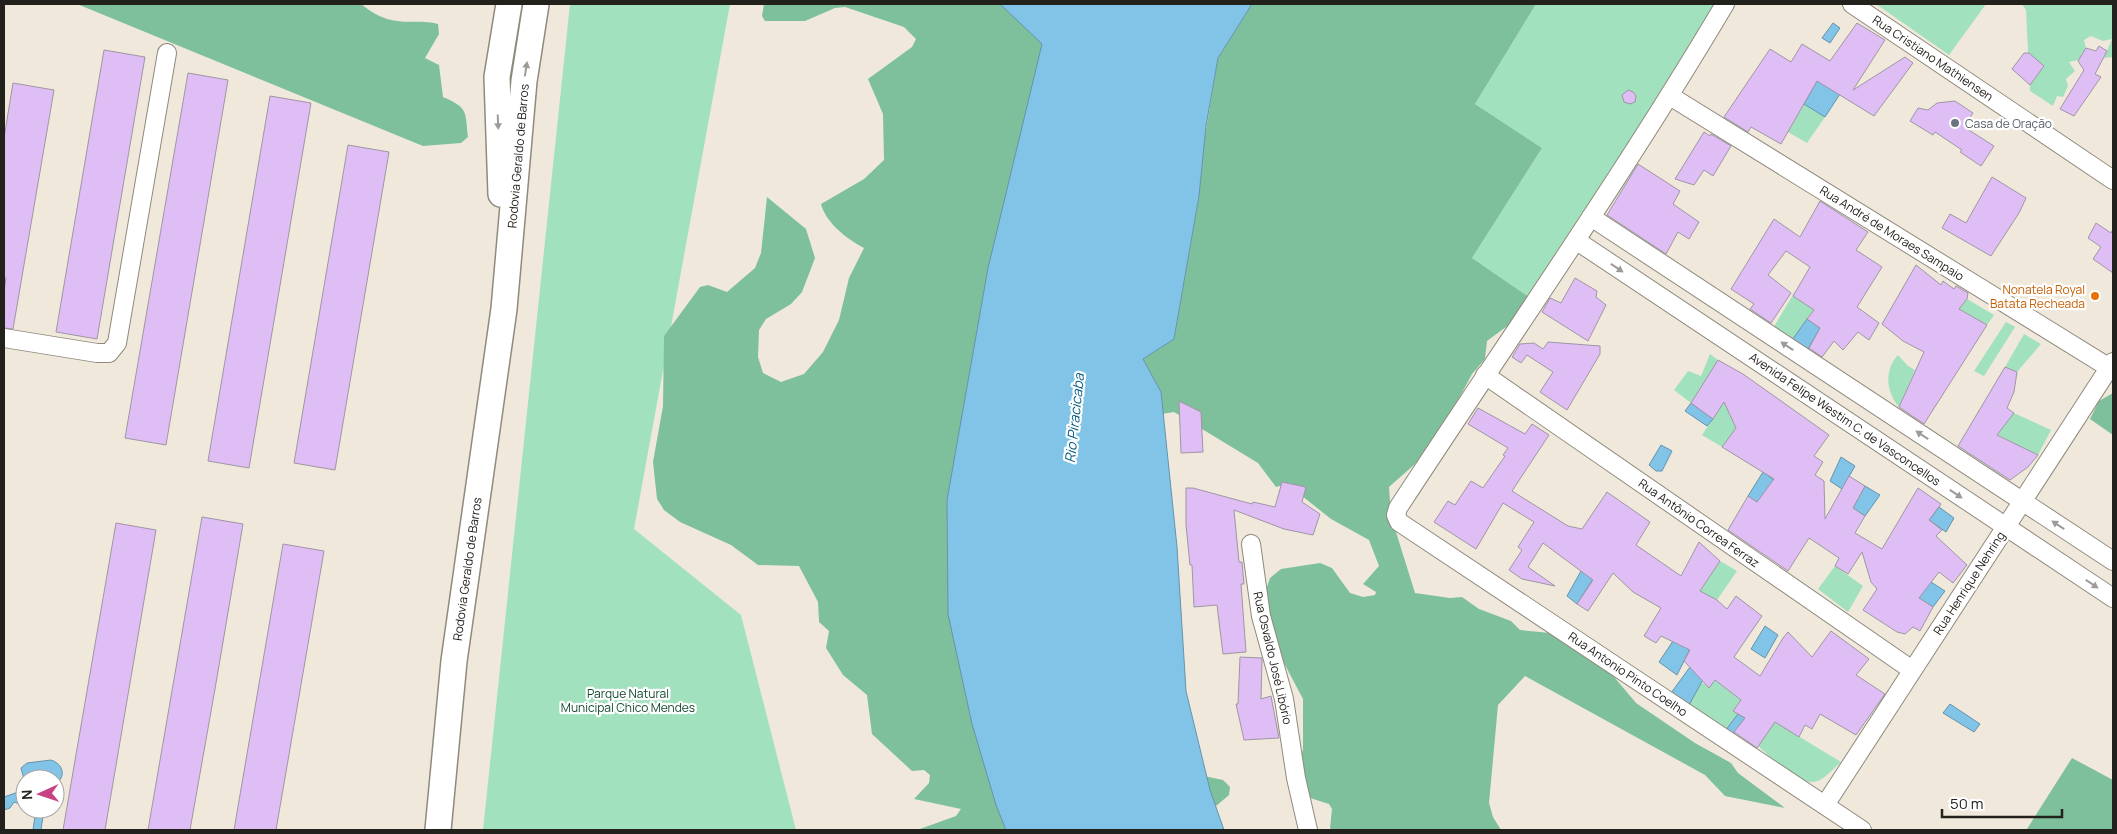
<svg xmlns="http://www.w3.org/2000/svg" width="2117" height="834" viewBox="0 0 2117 834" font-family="Manrope,sans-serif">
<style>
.green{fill:#a2e1be}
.forest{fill:#7ec09c}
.water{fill:#81c4e8;stroke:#6593ab}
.building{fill:#dfbdf5;stroke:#9e96a3}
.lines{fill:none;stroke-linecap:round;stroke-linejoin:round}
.minor-casing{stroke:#8f8a7d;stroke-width:20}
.highway-casing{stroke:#8f8a7d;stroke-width:28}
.minor{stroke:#fff;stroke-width:18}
.highway{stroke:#fff;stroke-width:25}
.oneway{fill:#9c9b99}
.worship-dot{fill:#6b7280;stroke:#fff;stroke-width:2}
.food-dot{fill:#e8710a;stroke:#fff;stroke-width:2}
.labels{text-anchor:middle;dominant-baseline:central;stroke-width:4.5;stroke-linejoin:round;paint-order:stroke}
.street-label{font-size:12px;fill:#23211c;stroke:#fff}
.worship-label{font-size:12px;fill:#5b616d;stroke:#fff;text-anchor:start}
.food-label{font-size:12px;fill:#c56008;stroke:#fff;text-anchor:end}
.park-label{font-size:12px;fill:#144931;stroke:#fff}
.water-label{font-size:14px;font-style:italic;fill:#055e81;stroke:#fff}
</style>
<rect width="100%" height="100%" fill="#f0e9db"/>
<g class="green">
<path d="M570,4H730L634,529L741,615L796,830H483Z"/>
<path d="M1536,4H1715L1655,104L1529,297L1472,258L1542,148L1475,104Z"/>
<path d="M1876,4H1986L1949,55Z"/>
<path d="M2022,4H2113V57L2104,58L2112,39L2103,41L2091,36L2084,40L2086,48L2079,60L2069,62L2075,71L2066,79L2068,86L2063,97L2057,96L2053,106L2030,91L2026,10Z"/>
<path d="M1804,104L1825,117L1807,143L1788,132Z"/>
<path d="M1794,293L1811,303L1814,310L1788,346L1769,335Z"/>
<path d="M1967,299L1994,315L1987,325L1959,309Z"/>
<path d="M2006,322L2015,327L1984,376L1974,371Z"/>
<path d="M2024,334L2041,344L2017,372L2005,367Z"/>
<path d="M1710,354L1718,360L1691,403L1674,390L1688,371L1701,376Z"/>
<path d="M1898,355L1908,366L1915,370L1899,407C1886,392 1884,370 1898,355Z"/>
<path d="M1724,402L1733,414L1732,419L1736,429L1722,447L1702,435Z"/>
<path d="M2014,413L2051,430L2038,455L1990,431L2005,425Z"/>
<path d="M1720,561L1737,571L1717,600L1711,597L1704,606L1699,592Z"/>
<path d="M1835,566L1863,586L1848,612L1818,589Z"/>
<path d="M1715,680L1741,700L1733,711L1738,714L1725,731L1689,705L1701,682L1709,687Z"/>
<path d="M1775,722L1841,762C1834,768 1828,775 1820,780C1800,790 1772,758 1758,746Z"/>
</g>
<g class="forest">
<path d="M77,4H361C371,12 384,20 397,21C411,23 424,20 438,24L439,34L425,58L439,65L443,97C469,108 465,112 468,137L461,143L423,146Z"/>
<path d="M764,4H1021L1048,42L1025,830H917L956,816L961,809L914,799L929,783L930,775L924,770L912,771L872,734L867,695L843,675L826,648L829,631L819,622L818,602L799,566L758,565L731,545L680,522L664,510L657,499L653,462L663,406L664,336L700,287L708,285L727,292L755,268L761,253L767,197L806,229L815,258L802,292L791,304L766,319L759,330L758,357L763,373L781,382L804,374L823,352L839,320L849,278L864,248C847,239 826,223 821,204L864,179L884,160L883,114L868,79L912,47L916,39L904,27L845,7L835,8L805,21H765L762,16Z"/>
<path d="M1252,4H1536L1475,104L1542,148L1472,258L1529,297L1510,324L1487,341L1485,359L1472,374L1432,449L1389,487L1391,516L1415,593L1450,598L1462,597L1479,609L1511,621L1520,630L1550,633L1576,643L1604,665L1636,703L1695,743L1731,763L1738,773L1785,808L1725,796L1705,775L1525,676L1498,705L1489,803L1493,817L1501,830H1332L1330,828L1332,809L1329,804L1304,796L1297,762L1303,750V699L1275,646L1266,590L1270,578L1281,569L1320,563L1332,568L1350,593L1363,597L1375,595L1376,592L1363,584L1379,566L1369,540L1331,519L1287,484L1276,487L1258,463L1174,412L1162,414L1161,392L1143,359L1174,339L1198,203L1205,136L1218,58Z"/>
<path d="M2113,393V435L2090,419L2099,401Z"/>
<path d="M2072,758L2113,780V830H2029L2027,829Z"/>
<path d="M1199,775L1223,780L1230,787L1229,795L1209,812Z"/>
</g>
<g class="water">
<path d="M1000,4H1252L1218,58L1206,126L1199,196L1174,339L1143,359L1161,392L1177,547L1186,691L1210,790L1224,830H1006L996,805L972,724L948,614L947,500L988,268L1042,44Z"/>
<path d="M1833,23L1840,28L1830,43L1822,38Z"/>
<path d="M1817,81L1840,94L1825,117L1804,104Z"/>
<path d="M1807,319L1820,328L1804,356L1788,346Z"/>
<path d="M1691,403L1713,419L1707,426L1685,411Z"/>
<path d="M1661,445L1672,451L1662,471H1656L1649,465Z"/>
<path d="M1841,457L1855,466L1842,489L1830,481Z"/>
<path d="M1763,472L1774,480L1758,503L1748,496Z"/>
<path d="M1865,486L1880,495L1865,516L1853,508Z"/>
<path d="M1939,507L1954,518L1946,532L1929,520Z"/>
<path d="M1906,566L1945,591L1933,607L1895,584Z"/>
<path d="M1581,571L1593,579L1577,604L1567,596Z"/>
<path d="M1765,626L1778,635L1765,658L1751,649Z"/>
<path d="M1673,641L1690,649L1677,675L1659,662Z"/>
<path d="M1690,667L1705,676L1689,705L1671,693Z"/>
<path d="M1950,704L1980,724L1974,732L1943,713Z"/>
<path d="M1738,714L1745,718L1732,736L1725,731Z"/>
<path d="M51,760C63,764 67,776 55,785V779H25V783L21,768L27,763Z"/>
<path d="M25,786V806L14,802L10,808L4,810V797L21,791Z"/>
<path d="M36,809H44L41,830H33Z"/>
</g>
<g class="building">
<path d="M1857,23L1885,40L1853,90L1905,57L1913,63L1874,116L1817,81L1781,144L1751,127L1748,132L1724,117L1770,49L1791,62L1802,44L1830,61Z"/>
<path d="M2099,46L2107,51L2095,74L2101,77L2074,116L2060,109L2084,70L2078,61L2086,48L2096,51Z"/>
<path d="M104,50L145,57L97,339L56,332Z"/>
<path d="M2024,53H2029L2044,66L2030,85L2012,69Z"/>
<path d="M188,73L228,80L166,445L125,438Z"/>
<path d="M13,83L54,90L13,329L4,328V291L6,278H4V138Z"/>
<path d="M1628,90L1633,92L1636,96L1635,102L1630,104L1624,102L1622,95Z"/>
<path d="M270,96L311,103L249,468L208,461Z"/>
<path d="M1955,101L1973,113L1964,127L1994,146L1981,166L1960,152L1962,150L1935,132L1933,135L1910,121L1918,108L1928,110L1937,103Z"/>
<path d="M1704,132L1710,136L1711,134L1731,146L1713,176L1704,170L1694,185L1675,179Z"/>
<path d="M348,145L389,152L335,470L294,463Z"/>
<path d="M1638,164L1680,191L1673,204L1699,222L1689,239L1678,232L1666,254L1607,215Z"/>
<path d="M1992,177L2026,198L2019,213L1991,256L1942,228L1950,214L1966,223Z"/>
<path d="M1820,201L1868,232L1856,250L1882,267L1857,307L1879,323L1869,340L1858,332L1843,350L1834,341L1822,357L1809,348L1820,328L1807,319L1814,310L1793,296L1810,267L1786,251L1768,275L1791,293L1771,323L1750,309L1754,304L1731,289L1774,219L1800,237Z"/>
<path d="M2096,223L2111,233L2113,229V273L2093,259L2101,247L2088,238Z"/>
<path d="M1916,265L1941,285L1943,281L1954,289L1956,286L1968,293L1967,299L1959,309L1987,325L1924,424L1899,407L1924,352L1903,341L1882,324Z"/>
<path d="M1575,278L1597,291L1596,297L1606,305L1588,341L1542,312L1550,298L1561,303Z"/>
<path d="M1548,342L1600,346V354L1567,410L1540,392L1553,372L1527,355L1521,363L1512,357L1520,344L1534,343L1543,349Z"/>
<path d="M1718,360L1743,374L1829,435L1814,456L1823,462L1815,475L1824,481L1825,519L1849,476L1865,486L1853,508L1865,516L1855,533L1882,549L1918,488L1941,504L1929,520L1942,530L1936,536L1967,565L1953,583L1939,572L1919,598L1933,607L1920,631L1913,627L1905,634L1897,632L1863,610L1877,589L1871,582L1862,552L1848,574L1835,566L1839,558L1809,538L1788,571L1728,530L1748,496L1757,502L1774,479L1722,447L1736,428L1724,402L1713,419L1691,403Z"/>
<path d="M2005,367L2017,372L2014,392L2007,408L2014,413L1997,435L2038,455L2028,467L2010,480L1958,446Z"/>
<path d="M1179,401L1201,412L1203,452L1181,453Z"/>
<path d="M1478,408L1525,434L1532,424L1549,435L1512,491L1568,526L1582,529L1607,492L1650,522L1636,545L1681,576L1699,542L1720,561L1700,591L1717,600L1727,609L1736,596L1762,616L1734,657L1760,676L1783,638L1788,632L1812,657L1831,631L1869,659L1856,675L1885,694L1856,735L1820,714L1812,729L1805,725L1799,737L1775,722L1757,748L1734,732L1745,718L1733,711L1741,700L1715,680L1709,688L1684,661L1690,650L1661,636L1656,643L1644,636L1661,608L1633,592L1613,573L1588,611L1577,604L1593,580L1543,543L1528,567L1555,586L1522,579L1509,570L1522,550L1518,547L1534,522L1503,503L1476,549L1434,522L1448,501L1455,505L1471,481L1483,488L1505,456L1503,455L1508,448L1468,424Z"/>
<path d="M1282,482L1306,487L1302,502L1320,514L1313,535L1284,529L1234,510L1239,562H1242L1244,584H1241L1246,652L1223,654L1217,605L1194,607L1192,565H1190L1186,525V488H1193L1252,504L1253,502L1275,507Z"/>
<path d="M202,517L243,524L215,689L190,830H148Z"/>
<path d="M116,523L156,530L105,830H63Z"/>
<path d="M283,544L324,551L318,586L276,830H234Z"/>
<path d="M1240,657L1262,658L1261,699L1271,696L1279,738L1244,740L1236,704H1238Z"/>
</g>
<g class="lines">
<defs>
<g id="minor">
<path d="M1725,4C1623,176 1508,340 1398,508L1396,515L1399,522L1862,830"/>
<path d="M1852,4L2113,180"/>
<path d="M1670,96L2113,370"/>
<path d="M1591,217L2113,561"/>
<path d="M1577,241L2113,598"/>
<path d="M4,338L97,353H109L117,343L167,53"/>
<path d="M1485,375L1912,670"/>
<path d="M1251,544L1261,616L1284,699L1296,778L1308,830"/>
<path d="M1825,805L2113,362"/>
</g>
<g id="highway">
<path d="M501,194L497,77L509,4"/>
<path d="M438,830L454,661L504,309L524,81L536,4"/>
</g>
</defs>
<use href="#minor" class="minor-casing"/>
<use href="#highway" class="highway-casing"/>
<use href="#minor" class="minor"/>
<use href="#highway" class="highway"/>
</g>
<defs><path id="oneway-solid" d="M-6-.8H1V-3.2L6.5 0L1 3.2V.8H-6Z" transform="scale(1.25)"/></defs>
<g class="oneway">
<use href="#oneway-solid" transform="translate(526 69) rotate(-81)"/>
<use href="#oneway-solid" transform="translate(498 122) rotate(88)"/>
<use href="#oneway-solid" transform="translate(1617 268) rotate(34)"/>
<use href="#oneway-solid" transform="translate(1787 346) rotate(-147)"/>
<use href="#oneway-solid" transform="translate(1922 435) rotate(-147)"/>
<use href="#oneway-solid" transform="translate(1956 494) rotate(34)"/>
<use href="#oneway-solid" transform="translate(2058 525) rotate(-147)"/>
<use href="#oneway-solid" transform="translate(2092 584) rotate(34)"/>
</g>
<circle class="worship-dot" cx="1955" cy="123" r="5"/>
<circle class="food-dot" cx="2095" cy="296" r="5"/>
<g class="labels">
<g class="street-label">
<text transform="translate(1933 58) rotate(34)">Rua Cristiano Mathiensen</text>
<text transform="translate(518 156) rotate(-85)">Rodovia Geraldo de Barros</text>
<text transform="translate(1892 233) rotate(32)">Rua André de Moraes Sampaio</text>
<text transform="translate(1845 419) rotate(34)">Avenida Felipe Westim C. de Vasconcellos</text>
<text transform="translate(1699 523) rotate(35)">Rua Antônio Correa Ferraz</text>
<text transform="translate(467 569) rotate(-82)">Rodovia Geraldo de Barros</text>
<text transform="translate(1969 583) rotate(-57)">Rua Henrique Nehring</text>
<text transform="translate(1273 658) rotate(77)">Rua Osvaldo José Libório</text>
<text transform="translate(1628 674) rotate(34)">Rua Antonio Pinto Coelho</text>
</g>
<g class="worship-label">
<text x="1965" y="123">Casa de Oração</text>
</g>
<g class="food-label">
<text x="2085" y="289">Nonatela Royal<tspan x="2085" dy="14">Batata Recheada</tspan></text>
</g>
<g class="park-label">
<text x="628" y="693">Parque Natural<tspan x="628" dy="14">Municipal Chico Mendes</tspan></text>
</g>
<g class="water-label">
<text transform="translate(1074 418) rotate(-84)">Rio Piracicaba</text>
</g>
</g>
<rect width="2117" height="834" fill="none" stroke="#23211c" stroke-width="10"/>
<g transform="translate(40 794) rotate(267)"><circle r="24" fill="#ffffff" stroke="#a7a6a4"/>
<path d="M0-4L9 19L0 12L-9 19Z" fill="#c74284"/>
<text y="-8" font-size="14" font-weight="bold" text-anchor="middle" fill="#23211c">N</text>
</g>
<path d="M1942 809v8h120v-8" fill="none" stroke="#23211c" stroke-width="2.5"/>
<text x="1950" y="809" font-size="15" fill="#23211c" stroke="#ffffff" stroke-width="4" paint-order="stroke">50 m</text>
</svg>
